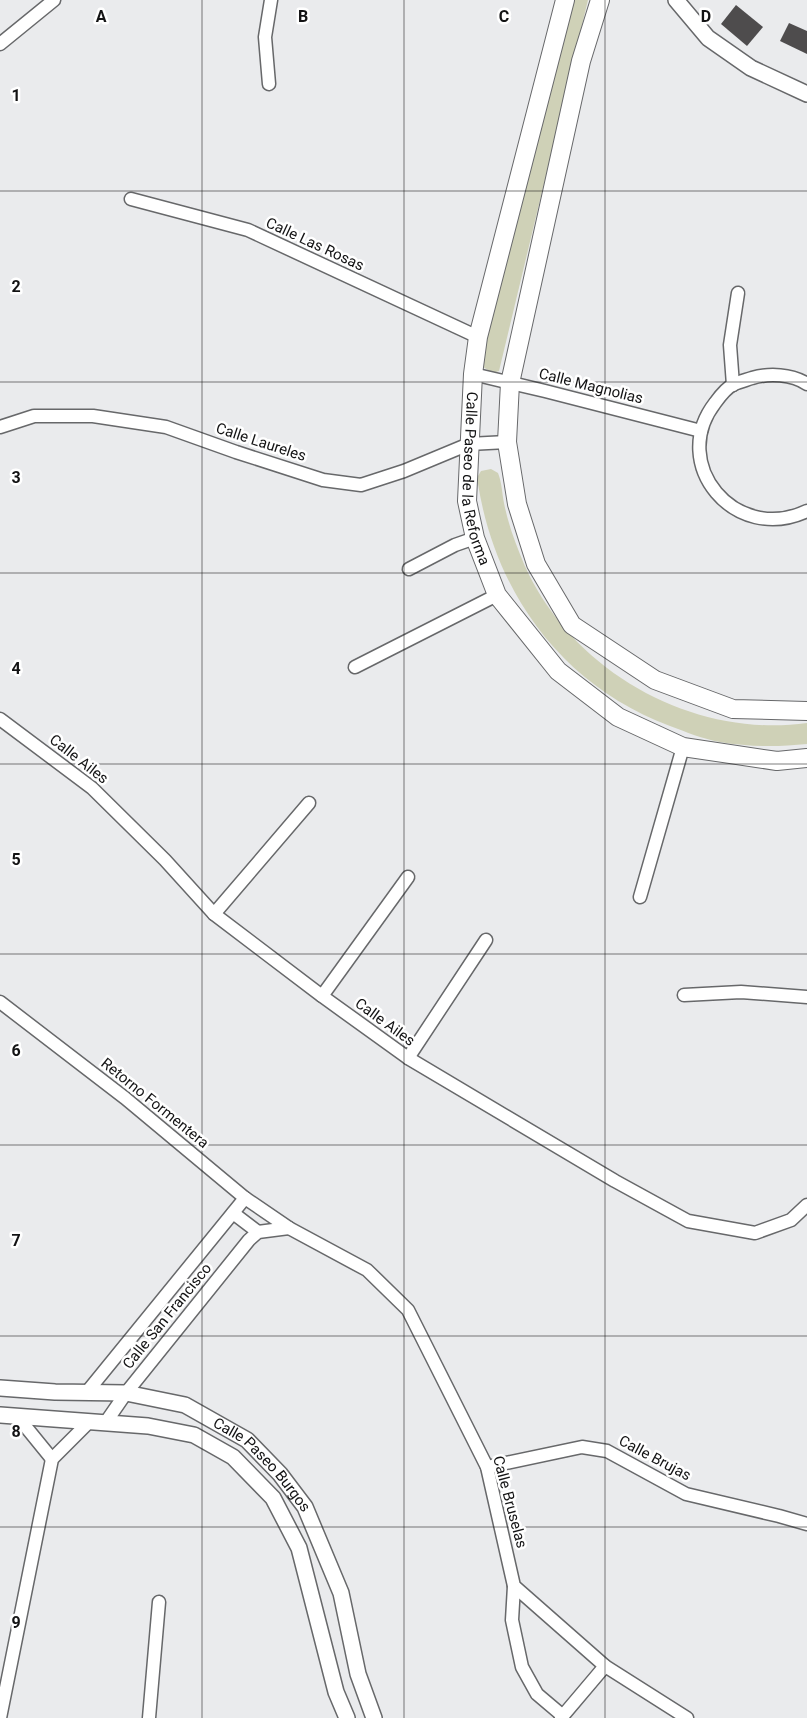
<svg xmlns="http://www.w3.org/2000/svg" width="807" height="1718" viewBox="0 0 807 1718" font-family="Roboto,sans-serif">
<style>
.green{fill:#cfd1b7}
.building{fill:#4e4c4d}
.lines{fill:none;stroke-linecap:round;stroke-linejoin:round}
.minor-casing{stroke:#67686a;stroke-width:15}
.tertiary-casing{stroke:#67686a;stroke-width:18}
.secondary-casing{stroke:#67686a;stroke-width:20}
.minor{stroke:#fff;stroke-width:12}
.tertiary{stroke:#fff;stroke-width:15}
.secondary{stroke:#fff;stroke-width:18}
.grid{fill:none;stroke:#131314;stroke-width:1;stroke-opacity:0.55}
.labels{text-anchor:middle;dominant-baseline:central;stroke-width:5;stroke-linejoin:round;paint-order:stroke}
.street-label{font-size:15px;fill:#131314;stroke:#fff}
.grid-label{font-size:16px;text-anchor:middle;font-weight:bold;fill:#131314;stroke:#fff;stroke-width:5;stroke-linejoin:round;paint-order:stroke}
</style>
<rect width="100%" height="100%" fill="#eaebed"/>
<g class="green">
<path d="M568,0H588L499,371L493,373L478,364Z"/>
<path d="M491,469L498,473C502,483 502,493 504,503C508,524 516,545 524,564C571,671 692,739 807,723V744C778,747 749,747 720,742C703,739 686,732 670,726C563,686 496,595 478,484V476L481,471Z"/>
</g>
<g class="building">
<path d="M736,5L763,27L747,46L721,24Z"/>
<path d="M789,23L807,31V54L780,41Z"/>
</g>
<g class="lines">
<defs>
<g id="minor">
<path d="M0,44L54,0"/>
<path d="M269,84L265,37L271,0"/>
<path d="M131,199L248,230L478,337"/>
<path d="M473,374L545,391L701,431"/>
<path d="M807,384C792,374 769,373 752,378C746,380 739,382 734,384C726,388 720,396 715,403C668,464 735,545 807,511"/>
<path d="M733,385L730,345L738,293"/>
<path d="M0,427L34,416H93L166,427L236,452L323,480L361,485L404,471L469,444L507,442"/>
<path d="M409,569L455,545L475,538"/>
<path d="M355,667L497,595"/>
<path d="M0,719L92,788L165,860L214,914L322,996L408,1058L615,1181L688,1221L755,1233L791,1220L807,1205"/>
<path d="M640,897L683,747"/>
<path d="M214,914L309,803"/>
<path d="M684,995L741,992L807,997"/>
<path d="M322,996L408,877"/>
<path d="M0,1002L125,1098L245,1198L289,1228L367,1270L408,1310L487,1467L514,1586L605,1666L687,1718"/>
<path d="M408,1058L486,940"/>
<path d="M233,1213L258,1232"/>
<path d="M87,1392L245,1198"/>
<path d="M17,1416L52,1459"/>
<path d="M106,1422L126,1393L249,1240L258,1232L289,1228"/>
<path d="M487,1467L582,1447L607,1451L686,1494L779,1516L807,1524"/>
<path d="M514,1586L512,1620L522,1667L537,1694L563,1716"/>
<path d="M0,1718L52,1459L90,1421"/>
<path d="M149,1718L159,1602"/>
<path d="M561,1718L605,1666"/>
</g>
<g id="tertiary">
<path d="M676,0L708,38L751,68L807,94"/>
<path id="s1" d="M0,1388L55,1392L126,1393L185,1405L247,1440L280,1474L305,1507L341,1593L358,1674L374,1718"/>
<path d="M0,1415L148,1426L194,1435L233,1457L273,1498L299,1548L336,1692L347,1718"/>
</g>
<g id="secondary">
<path id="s2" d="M565,0L478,337L473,374L467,501L475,538L497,595L558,671L618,717L683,747L777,761L807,758"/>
<path d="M600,0L581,61L510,383L507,442L517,504L536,564L572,625L655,680L733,709L807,711"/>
</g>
</defs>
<use href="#minor" class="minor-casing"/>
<use href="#tertiary" class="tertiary-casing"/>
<use href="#secondary" class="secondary-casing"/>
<use href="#minor" class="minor"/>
<use href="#tertiary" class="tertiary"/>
<use href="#secondary" class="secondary"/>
</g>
<path class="grid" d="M202,0V1718M404,0V1718M605,0V1718M0,191H807M0,382H807M0,573H807M0,764H807M0,954H807M0,1145H807M0,1336H807M0,1527H807"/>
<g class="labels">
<g class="street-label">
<text transform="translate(315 244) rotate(25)">Calle Las Rosas</text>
<text transform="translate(591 386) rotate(14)">Calle Magnolias</text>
<text transform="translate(261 442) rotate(18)">Calle Laureles</text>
<text stroke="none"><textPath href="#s2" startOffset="491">Calle Paseo de la Reforma</textPath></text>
<text transform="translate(79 759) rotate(38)">Calle Ailes</text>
<text transform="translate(385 1022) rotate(36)">Calle Ailes</text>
<text transform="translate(155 1103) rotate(39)">Retorno Formentera</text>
<text transform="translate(167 1316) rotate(-51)">Calle San Francisco</text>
<text transform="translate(655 1458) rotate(28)">Calle Brujas</text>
<text stroke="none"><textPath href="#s1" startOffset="285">Calle Paseo Burgos</textPath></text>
<text transform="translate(510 1502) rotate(75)">Calle Bruselas</text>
</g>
</g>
<g class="grid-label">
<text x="101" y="22">A</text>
<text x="303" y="22">B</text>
<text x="504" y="22">C</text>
<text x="706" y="22">D</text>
<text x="16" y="101">1</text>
<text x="16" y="292">2</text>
<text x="16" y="483">3</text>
<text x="16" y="674">4</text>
<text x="16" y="865">5</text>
<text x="16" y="1056">6</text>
<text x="16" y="1246">7</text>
<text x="16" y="1437">8</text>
<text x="16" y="1628">9</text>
</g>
</svg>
